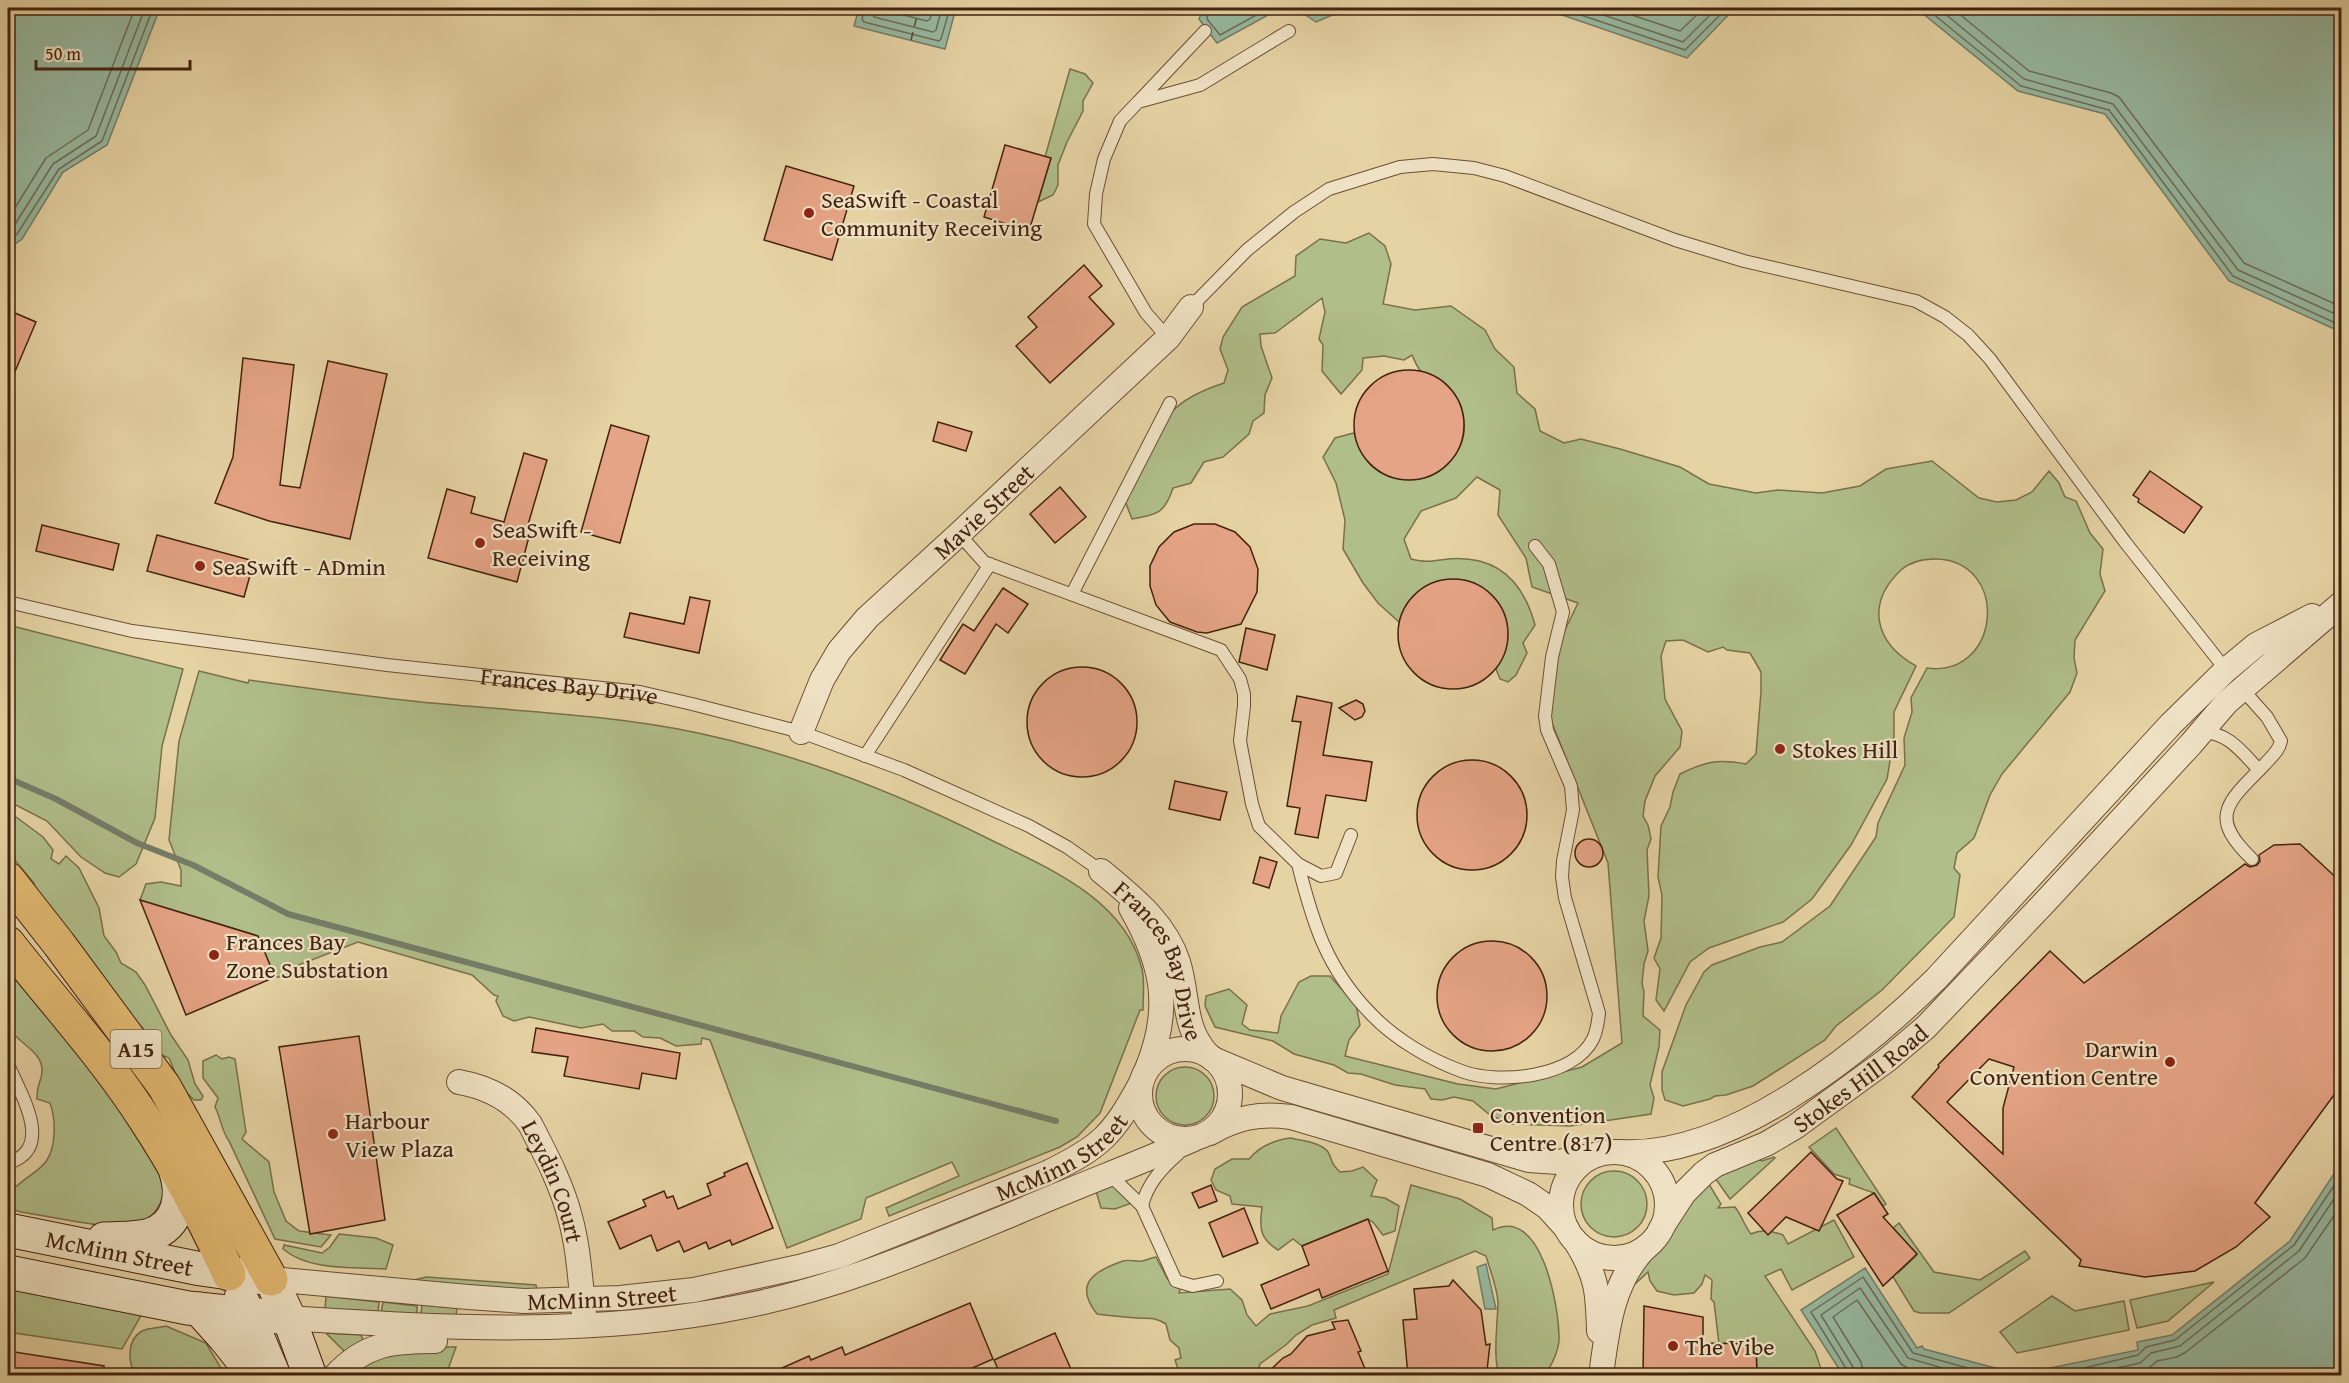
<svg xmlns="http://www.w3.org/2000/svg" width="2349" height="1383" viewBox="0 0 2349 1383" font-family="'Gentium Book Plus',serif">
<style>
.green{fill:#b0be8a;stroke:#7a704c;stroke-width:1.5}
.water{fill:#97b9a1;stroke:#757d67;stroke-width:1.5}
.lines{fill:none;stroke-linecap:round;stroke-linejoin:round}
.shore{stroke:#6d6e58;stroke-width:1.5}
.stream{stroke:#757d67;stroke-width:6}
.ferry{stroke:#584834;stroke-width:1.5;stroke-dasharray:8 6;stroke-linecap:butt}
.building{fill:#e5a485;stroke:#43220f;stroke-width:1.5;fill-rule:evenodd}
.lane-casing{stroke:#6c4e34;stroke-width:14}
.street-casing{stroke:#6c4e34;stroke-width:26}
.secondary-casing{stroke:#43220f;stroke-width:35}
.primary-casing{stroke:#43220f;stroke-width:35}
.lane{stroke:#efe2c4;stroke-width:12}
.street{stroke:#efe2c4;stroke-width:24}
.secondary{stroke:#efe2c4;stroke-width:33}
.primary{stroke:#e3ba72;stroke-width:33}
.poi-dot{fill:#8f2418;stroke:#efe2c4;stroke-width:2}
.labels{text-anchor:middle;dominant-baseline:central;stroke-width:4.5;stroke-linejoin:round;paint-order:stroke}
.shield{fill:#efe2c4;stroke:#775c45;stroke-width:1.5}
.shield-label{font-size:22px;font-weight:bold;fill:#43220f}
.poi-label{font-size:24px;fill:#43220f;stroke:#efe2c4;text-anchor:start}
.street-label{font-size:24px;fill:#43220f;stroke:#efe2c4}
</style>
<rect width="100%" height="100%" fill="#e6d3a4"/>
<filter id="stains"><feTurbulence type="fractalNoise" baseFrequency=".00333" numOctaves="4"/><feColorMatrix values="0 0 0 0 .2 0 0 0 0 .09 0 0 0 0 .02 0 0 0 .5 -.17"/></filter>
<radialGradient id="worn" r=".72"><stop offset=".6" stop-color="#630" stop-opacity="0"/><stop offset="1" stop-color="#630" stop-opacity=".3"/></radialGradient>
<g class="green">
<path d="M1070,69L1085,74L1093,83L1083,101V111L1067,142L1058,165V185L1053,195L1038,202L1051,158L1045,157Z"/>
<path d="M1369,233L1385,246L1391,264L1383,304L1415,310L1451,306L1485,330L1495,349L1514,367L1517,393L1535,409L1540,431L1564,443L1581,439L1620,449L1680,467L1709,484L1756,493L1778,490L1822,493L1860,486L1886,469L1932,461L1979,498L1997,502L2016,500L2032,492L2049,471L2059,483L2065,497L2076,501L2090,533L2103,549L2100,574L2105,591L2075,640L2074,658L2077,673L2070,692L2002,774L1990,795L1974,838L1957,853L1954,868L1960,875L1954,917L1882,990L1836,1026L1825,1040L1753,1086L1726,1095L1715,1096L1710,1099L1683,1106L1665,1100L1662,1090V1072L1686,1005L1704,972L1712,965L1760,947L1782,942L1830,906L1876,837L1878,823L1905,765L1904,738L1912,712L1911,698L1927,668C2001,678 2011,560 1935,559C1924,559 1910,562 1901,570C1865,604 1875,643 1916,666L1894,712V737L1887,779L1851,845L1812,899L1783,922L1709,948L1690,962L1664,1011L1656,1000L1660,969L1654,958L1661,938L1662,895L1658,877L1661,826L1670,807L1673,792L1680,774C1706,761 1718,759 1746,764L1756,754L1761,692V672L1750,653L1727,650L1723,647L1708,652L1683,640L1666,641L1661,656L1665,699L1682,731L1680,747L1655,776L1645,801L1643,816L1648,825L1651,839L1647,850L1649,896L1644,921L1648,951L1644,964L1642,983L1644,992L1643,1016L1660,1030L1659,1047L1650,1085L1654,1098L1651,1114L1570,1126L1510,1124L1490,1115L1473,1101L1454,1097L1442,1100L1431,1099L1425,1089L1395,1085L1361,1074L1348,1073L1334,1065L1294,1054L1273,1041L1215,1027L1205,1006L1206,996L1229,989L1247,1005L1242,1024L1250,1030L1278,1033L1281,1016L1299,982L1311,976H1330L1346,994L1355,1000L1360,1025L1349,1040L1345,1056L1458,1084L1496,1089L1582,1067L1622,1043L1608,863L1548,713L1551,677L1564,632L1578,603L1532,587L1526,558L1498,515L1500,490L1477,477L1456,498L1421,511L1404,539L1411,559C1428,563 1432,561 1448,559C1496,555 1523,580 1535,625L1523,643L1527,653L1516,675L1508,682L1500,679L1496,669C1499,662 1504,655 1506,648C1518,601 1464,562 1423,588C1411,596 1405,609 1399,622L1378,603L1363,583L1343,549L1345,520L1336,483L1323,457L1335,438L1354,433C1359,446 1363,459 1374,468C1413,498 1474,464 1463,415C1460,401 1450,385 1438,378C1433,376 1425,375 1421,371C1417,368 1414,359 1412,355L1404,360L1384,356L1363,358L1362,370L1341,394L1322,371L1323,345L1319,339L1325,312L1322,298L1275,333L1260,334L1261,346L1272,378L1265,395L1264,413L1253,421L1249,434L1223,457L1204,462L1191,483L1173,488C1165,513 1157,515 1132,519L1125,501L1168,416C1182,399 1203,390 1224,383L1228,370L1220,349L1223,337L1242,307L1295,276L1296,256L1320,239L1346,243Z"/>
<path d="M8,625L183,669L162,746L155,818L136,864L119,877L105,873L81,857L47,821L8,801Z"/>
<path d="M199,671L248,683L249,680C306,688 364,696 421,702C513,711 607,714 698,733C797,754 899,794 989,839C1048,868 1125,899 1142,969C1145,982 1143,997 1143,1010H1140L1100,1113L1077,1137L1060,1147L889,1216L886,1208L959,1176L952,1162L866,1198L861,1219L787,1248L710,1040L702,1038L701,1044L676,1046L660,1038L643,1037L634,1031H612L603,1024L581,1028L529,1017L514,1021L503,1016L496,1001L498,996L494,995L472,975L358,942L288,969L284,977H275L258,936L140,900L146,884L161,882L181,886V870L169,840L179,741Z"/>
<path d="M8,811L43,837L53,850L51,859L59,864L66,856L79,868L99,908L104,936L116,952L121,963L136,972L145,985L171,1035L188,1060L195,1084L203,1096L201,1100H194L181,1087L169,1058L159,1054C150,1038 145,1026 128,1017L40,902L34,883L8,852Z"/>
<path d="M8,969C55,1028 106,1085 145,1150C152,1160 162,1173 164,1186C166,1200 151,1221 138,1226C121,1232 43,1215 21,1212L8,1208V1185L17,1186C26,1177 40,1171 47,1160C56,1146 56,1119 50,1103L37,1099C36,1085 42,1081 42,1071C43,1052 19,1044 11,1030C3,1016 8,985 8,969Z"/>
<path d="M216,1055L222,1059L229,1057L235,1059L246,1132L242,1139L269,1162L274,1192L286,1221L299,1231L331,1235L321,1247L275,1239L229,1141C221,1130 221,1118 215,1107L218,1098L203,1078V1061Z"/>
<circle cx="1185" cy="1096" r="29"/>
<path d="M1836,1128L1886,1204L1883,1206L1874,1193L1849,1184L1850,1179L1834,1174L1809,1147Z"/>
<path d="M1291,1138C1301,1141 1321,1142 1328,1152C1333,1160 1329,1162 1340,1172L1352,1171L1363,1167L1377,1180L1371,1196L1385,1198L1399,1206L1395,1231L1383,1235L1373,1222L1367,1219L1302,1246L1293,1239L1278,1250C1260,1239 1259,1228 1262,1207L1232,1204L1230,1196L1216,1190L1211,1180L1215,1169L1232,1159H1249C1260,1146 1274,1140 1291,1138Z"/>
<path d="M1752,1156L1762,1161L1774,1157L1775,1158L1730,1199L1713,1175Z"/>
<circle cx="1614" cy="1204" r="33"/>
<path d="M1707,1181L1721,1204L1718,1208L1735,1207C1742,1216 1744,1225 1751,1234C1761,1229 1773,1231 1783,1235L1788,1244L1834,1220L1854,1257L1792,1290L1781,1269L1765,1276L1815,1351L1823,1375H1757L1756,1344H1719L1714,1302L1711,1299L1712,1280L1705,1275L1702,1284L1694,1293L1674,1295L1657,1291L1650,1281L1648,1272L1634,1285L1642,1264L1661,1247L1673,1232L1682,1212Z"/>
<path d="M1113,1185L1132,1203L1115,1209L1101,1208L1096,1191Z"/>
<path d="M1411,1185L1460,1199L1492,1218L1493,1230C1541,1206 1558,1303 1559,1335C1560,1346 1554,1361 1548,1370L1549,1375H1500C1492,1363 1498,1318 1498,1302C1497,1287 1490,1270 1486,1256L1475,1251L1334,1310L1336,1318L1312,1325L1296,1335L1287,1344L1260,1364L1257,1375H1180L1175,1360L1181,1358L1179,1348L1170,1340L1166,1324C1155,1317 1150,1319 1137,1318C1124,1317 1111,1316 1097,1314C1073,1284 1094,1271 1123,1261C1129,1259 1136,1262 1142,1261C1147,1260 1151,1258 1156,1257L1168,1280L1181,1286L1179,1293L1230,1289L1242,1300L1247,1315L1256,1326L1270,1314L1308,1306L1388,1274Z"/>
<path d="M1899,1223L1934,1272L1980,1280L2025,1251L2030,1258L1949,1313H1920L1914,1311L1879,1254L1898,1273L1917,1255L1893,1228Z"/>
<path d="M339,1234L376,1238L393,1245L386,1269C352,1267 309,1271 283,1249L284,1245L322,1253L330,1247Z"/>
<path d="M426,1277L536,1285L537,1291L407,1282Z"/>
<path d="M2214,1282L2168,1321L2137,1328L2130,1300Z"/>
<path d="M8,1287L143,1312L122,1349L8,1332Z"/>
<path d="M326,1296L379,1302L378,1313L325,1309Z"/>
<path d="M2052,1296L2075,1311L2124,1301L2129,1330L2017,1353L2000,1332Z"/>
<path d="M383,1302L417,1306V1315L381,1313Z"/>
<path d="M422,1305L457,1308L456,1316L421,1314Z"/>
<path d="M166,1326L206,1343L225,1375H136C128,1364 126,1340 142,1331C148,1328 159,1328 166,1326Z"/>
<path d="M326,1333L361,1335L363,1340L347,1354Z"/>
<path d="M428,1347H456L446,1375H364L357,1368L375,1355Z"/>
</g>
<g class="water">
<path d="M8,8H160L107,145L63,172L22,239L8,249Z"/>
<path d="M859,8H956L945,49L854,26Z"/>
<path d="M1203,8H1349L1316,22L1298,10L1279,9L1217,43L1199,19Z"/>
<path d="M1542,8H1735L1687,58Z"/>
<path d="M1916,8H2341V332L2229,281L2105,114L2018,91Z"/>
<path d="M2341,1163V1375H2046L2045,1369L2138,1350L2137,1342L2172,1335L2290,1241Z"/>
<path d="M1486,1264L1496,1309H1485L1477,1267Z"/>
<path d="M1865,1268L1917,1348L1922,1346L1924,1349L2003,1370V1375H1843L1801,1310Z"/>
</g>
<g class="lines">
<g class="shore">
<path d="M865,8L862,19L864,22L939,41L941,39L950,8"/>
<path d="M872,8L874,17L933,32L936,30L942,8"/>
<path d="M881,8L884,10L927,21L930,19L933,8"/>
<path d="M1208,8L1207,19L1220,35L1269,8"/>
<path d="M1560,8L1685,50L1727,8"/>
<path d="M1583,8L1683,42L1717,8"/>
<path d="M1611,8L1680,31L1704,8"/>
<path d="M1926,8L2021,86L2109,110L2233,276L2342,326"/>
<path d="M1938,8L2024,79L2113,104L2238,270L2342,317"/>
<path d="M1952,8L2029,71L2111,93L2119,97L2244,263L2342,307"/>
<path d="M8,219L46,158L88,130L135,8"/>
<path d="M8,232L12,229L53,164L96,136L145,8"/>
<path d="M8,242L17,234L59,169L102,141L153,8"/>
<path d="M1848,1376L1847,1370L1811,1312L1863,1277L1913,1353L1997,1376"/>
<path d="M1855,1376L1853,1367L1821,1315L1860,1288L1908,1358L1970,1376"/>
<path d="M1864,1376L1861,1362L1833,1317L1857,1300L1901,1364L1909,1369L1935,1376"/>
<path d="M2051,1376L2138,1355L2146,1347L2175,1340L2294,1245L2342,1174"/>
<path d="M2080,1376L2140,1363L2151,1353L2180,1346L2299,1251L2342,1187"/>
<path d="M2123,1376L2145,1371L2157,1361L2177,1357L2186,1352L2305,1258L2342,1204"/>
</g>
<path class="stream" d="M8,778L56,799L137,843L193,865L288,914L1056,1121"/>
<path class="ferry" d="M911,40L919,8"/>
</g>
<g class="building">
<path d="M1005,145L1051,158L1029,231L984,217Z"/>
<path d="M786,166L854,186L832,260L764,240Z"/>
<path d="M1084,265L1102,286L1089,297L1114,324L1050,383L1016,346L1037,327L1028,317Z"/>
<path d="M8,310L36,322L8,388Z"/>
<path d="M243,358L294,365L280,485L300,488L328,361L387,374L350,539L269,521L215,503L233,457Z"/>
<circle cx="1409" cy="425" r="55"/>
<path d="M938,422L972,432L966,451L933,441Z"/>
<path d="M611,425L649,436L620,543L581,532Z"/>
<path d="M524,453L547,460L527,528L531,529L517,582L428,558L447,489L475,497L471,513L504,522Z"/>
<path d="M2150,471L2202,507L2184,533L2138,502L2139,499L2133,495Z"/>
<path d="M1060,487L1086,517L1055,543L1030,514Z"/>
<path d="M1194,524H1215L1235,532L1250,547L1258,569L1257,592L1241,624L1207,633L1197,632L1170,622L1156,605L1150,586V566L1159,547L1174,532Z"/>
<path d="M42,525L119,544L113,570L36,551Z"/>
<path d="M157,535L254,561L244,597L147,571Z"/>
<circle cx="1453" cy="634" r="55"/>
<path d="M1003,588L1028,604L1008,633L996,624L965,674L940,660L963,624L974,631Z"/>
<path d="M690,597L710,601L699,653L624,637L630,613L684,624Z"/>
<path d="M1246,628L1275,635L1267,670L1239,662Z"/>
<circle cx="1082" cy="722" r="55"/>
<path d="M1297,696L1332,703L1323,755L1372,762L1366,801L1326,795L1318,838L1295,834L1300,808L1287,806L1301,722L1292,721Z"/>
<path d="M1356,700L1363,704L1365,711L1362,717L1355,720L1339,708Z"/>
<circle cx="1472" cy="815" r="55"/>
<path d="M1175,781L1227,792L1220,820L1169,809Z"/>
<circle cx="1589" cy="853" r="14"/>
<path d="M2300,844L2342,883V1084L2255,1203L2270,1217L2236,1247L2195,1271L2145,1277L2079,1266L2081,1260L1912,1097L1939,1067L1938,1065L2050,951L2084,983L2245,864L2250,867L2257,865L2260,861L2259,855L2274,845ZM1989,1059L2014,1067L2003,1108V1154L1947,1102Z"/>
<path d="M1260,857L1277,862L1269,888L1253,883Z"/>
<path d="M140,900L258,936L275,977L186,1015Z"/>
<circle cx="1492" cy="996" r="55"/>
<path d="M536,1028L680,1053L676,1079L642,1073L639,1089L564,1076L568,1057L532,1052Z"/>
<path d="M359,1036L385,1220L310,1234L279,1047Z"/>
<path d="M1811,1152L1837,1179L1843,1181L1819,1231L1786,1217L1768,1235L1748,1213Z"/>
<path d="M747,1163L773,1228L732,1245L730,1240L709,1249L706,1242L684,1252L679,1241L657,1251L651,1235L620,1249L608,1222L646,1206L643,1200L664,1191L667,1198L673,1196L678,1209L711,1195L707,1184L725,1176L724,1173Z"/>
<path d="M1211,1185L1217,1201L1199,1208L1192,1193Z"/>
<path d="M1874,1193L1888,1214L1883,1217L1917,1254L1883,1286L1837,1215Z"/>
<path d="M1244,1208L1258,1243L1223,1257L1209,1223Z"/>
<path d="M1368,1219L1388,1271L1322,1298L1319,1289L1271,1309L1261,1285L1309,1265L1302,1246Z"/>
<path d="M1453,1280L1481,1310L1486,1345L1490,1344L1487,1370H1480L1479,1376H1408L1403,1320L1417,1319L1414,1289L1449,1286Z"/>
<path d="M970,1303L993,1359L954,1376H764L809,1356L811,1360L842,1347L845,1355Z"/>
<path d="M1644,1306L1703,1317V1343L1756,1344L1757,1376H1643Z"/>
<path d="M1348,1320L1361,1351L1358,1352L1368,1376H1264L1283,1358L1291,1354L1307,1336L1335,1329L1332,1322Z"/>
<path d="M1055,1333L1074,1376H1001L994,1360Z"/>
<path d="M8,1351L104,1366V1376H8Z"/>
</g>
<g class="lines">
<defs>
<g id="lane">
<path d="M1139,101L1205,31"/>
<path d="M1191,307L1247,250L1294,212L1329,189L1400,167L1433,164L1474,168L1505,176L1675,240L1744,261L1916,301L1945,317L1968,335L1990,359L2125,542L2226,670"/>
<path d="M1168,338L1146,313L1094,224L1096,194L1104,159L1120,121L1138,102L1200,85L1289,31"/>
<path d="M959,534L984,562L1221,650L1240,679L1244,694V706L1240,741L1252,804L1259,826L1298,864L1321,876L1336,873L1351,835"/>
<path d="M1072,594L1170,403"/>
<path id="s1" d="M8,602L132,631L387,665L640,692L692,704L801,732L904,770L1029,826L1067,847L1101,871"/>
<path d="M2242,689L2267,717L2281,741C2279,751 2271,757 2265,764C2228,802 2207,816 2252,859"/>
<path d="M2201,732C2228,732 2242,752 2259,770"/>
<path d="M865,756L990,564"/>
<path d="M1298,864C1313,924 1327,969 1371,1014C1395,1039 1430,1060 1464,1072C1500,1084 1573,1078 1593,1039C1597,1031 1598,1022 1599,1013L1565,898L1562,877L1563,861L1573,810L1571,786L1547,730L1545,716L1552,657L1563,612L1549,564L1535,546"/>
<path d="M8,1064C20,1094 56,1148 8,1163"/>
<path d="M1109,1174L1142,1206L1176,1281L1193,1286L1217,1281"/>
<path d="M1142,1206C1147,1184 1162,1168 1178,1154"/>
</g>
<g id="street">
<path id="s2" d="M801,732L822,680L839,651L867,618L959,534L1168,338L1191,307"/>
<path id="s3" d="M1101,871C1132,897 1165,922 1178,962C1189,997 1182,1028 1209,1056"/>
<path d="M1131,908C1163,964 1172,1008 1147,1069"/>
<circle cx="1185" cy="1094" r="45"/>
<path d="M1213,1059L1282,1088L1529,1160L1558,1162L1595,1155"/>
<path id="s4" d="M459,1082C487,1087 513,1100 530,1124C545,1153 562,1185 570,1217C579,1249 580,1281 584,1314"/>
<path d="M1210,1133C1237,1117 1260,1113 1291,1117L1488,1175L1528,1194L1547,1207L1567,1229"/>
<path d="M1621,1152C1731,1158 1861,1053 1936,979L2171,724L2226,670L2256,645L2312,616"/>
<circle cx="1614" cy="1205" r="53"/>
<path id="s5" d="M1660,1230L1684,1193L1704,1173L1715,1165L1766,1144L1795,1127L1887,1060L1926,1027L2045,902L2191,744L2226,703L2342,603"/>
<path d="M1576,1242C1597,1276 1598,1292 1599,1331"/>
<path id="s6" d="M271,1279L468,1297L524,1301L620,1298L694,1290L799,1267L839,1256L1047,1173C1101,1147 1113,1135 1141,1083"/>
<path d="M289,1318C441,1328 595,1337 745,1306C841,1287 930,1248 1020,1211C1078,1186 1137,1164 1194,1139"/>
<path d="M335,1376C365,1343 394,1341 435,1341"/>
<path d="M1601,1376C1607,1330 1612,1281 1646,1247"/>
</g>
<g id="secondary">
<path id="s7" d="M8,1230L201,1269L271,1279L289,1318L310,1376"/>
<path d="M104,1239C119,1238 136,1239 150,1235C180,1225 184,1194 175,1169"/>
<path d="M8,1272L188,1308L289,1318"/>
<path d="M241,1298L274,1376"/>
<path d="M199,1309L225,1338L255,1376"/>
</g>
<g id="primary">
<path d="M8,879L59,944L164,1086L271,1279"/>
<path d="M8,943C54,1002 106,1058 146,1121C178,1170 205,1221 229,1274"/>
</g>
</defs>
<use href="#lane" class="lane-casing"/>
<use href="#street" class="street-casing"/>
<use href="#secondary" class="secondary-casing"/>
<use href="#primary" class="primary-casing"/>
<use href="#lane" class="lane"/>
<use href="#street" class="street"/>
<use href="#secondary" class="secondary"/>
<use href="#primary" class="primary"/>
</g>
<g class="poi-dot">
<circle cx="809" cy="213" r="6"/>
<circle cx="480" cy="543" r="6"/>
<circle cx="200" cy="566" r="6"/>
<circle cx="1780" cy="749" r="6"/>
<circle cx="214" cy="955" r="6"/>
<circle cx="2170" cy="1062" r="6"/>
<rect x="1472" y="1122" width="12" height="12" rx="3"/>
<circle cx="333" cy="1134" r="6"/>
<circle cx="1673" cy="1346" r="6"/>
</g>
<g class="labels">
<rect class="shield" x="110.5" y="1030" width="51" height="38" rx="4.5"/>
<g class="shield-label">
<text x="136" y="1049">A15</text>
</g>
<g class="poi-label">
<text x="821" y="199">SeaSwift - Coastal<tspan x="821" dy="28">Community Receiving</tspan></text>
<text x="492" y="529">SeaSwift -<tspan x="492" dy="28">Receiving</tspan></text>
<text x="212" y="566">SeaSwift - ADmin</text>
<text x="1792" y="749">Stokes Hill</text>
<text x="226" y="941">Frances Bay<tspan x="226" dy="28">Zone Substation</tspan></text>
<text x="2158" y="1048" text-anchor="end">Darwin<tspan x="2158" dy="28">Convention Centre</tspan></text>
<text x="1490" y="1114">Convention<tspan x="1490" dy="28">Centre (817)</tspan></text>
<text x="345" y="1120">Harbour<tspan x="345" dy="28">View Plaza</tspan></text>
<text x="1685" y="1346">The Vibe</text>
</g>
<g class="street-label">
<text stroke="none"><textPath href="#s2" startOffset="291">Mavie Street</textPath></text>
<text stroke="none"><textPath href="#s1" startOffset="568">Frances Bay Drive</textPath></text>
<text stroke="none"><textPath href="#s3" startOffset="111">Frances Bay Drive</textPath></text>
<text stroke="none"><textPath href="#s5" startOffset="256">Stokes Hill Road</textPath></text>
<text stroke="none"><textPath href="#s6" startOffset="818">McMinn Street</textPath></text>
<text stroke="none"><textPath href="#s4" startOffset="147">Leydin Court</textPath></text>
<text stroke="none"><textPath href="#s7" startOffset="114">McMinn Street</textPath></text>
<text stroke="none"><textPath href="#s6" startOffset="332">McMinn Street</textPath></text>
</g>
</g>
<rect width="2349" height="1383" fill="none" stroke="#e6d3a4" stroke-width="30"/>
<rect x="9" y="9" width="2331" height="1365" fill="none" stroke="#43220f" stroke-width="3"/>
<rect x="15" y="15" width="2319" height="1353" fill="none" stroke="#43220f" stroke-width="1.5"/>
<path d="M36 60v9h154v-9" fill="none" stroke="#43220f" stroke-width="3"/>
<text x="45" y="60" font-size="18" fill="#43220f" stroke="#efe2c4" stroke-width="4.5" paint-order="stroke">50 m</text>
<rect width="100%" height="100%" filter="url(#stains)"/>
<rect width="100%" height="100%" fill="url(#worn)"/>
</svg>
